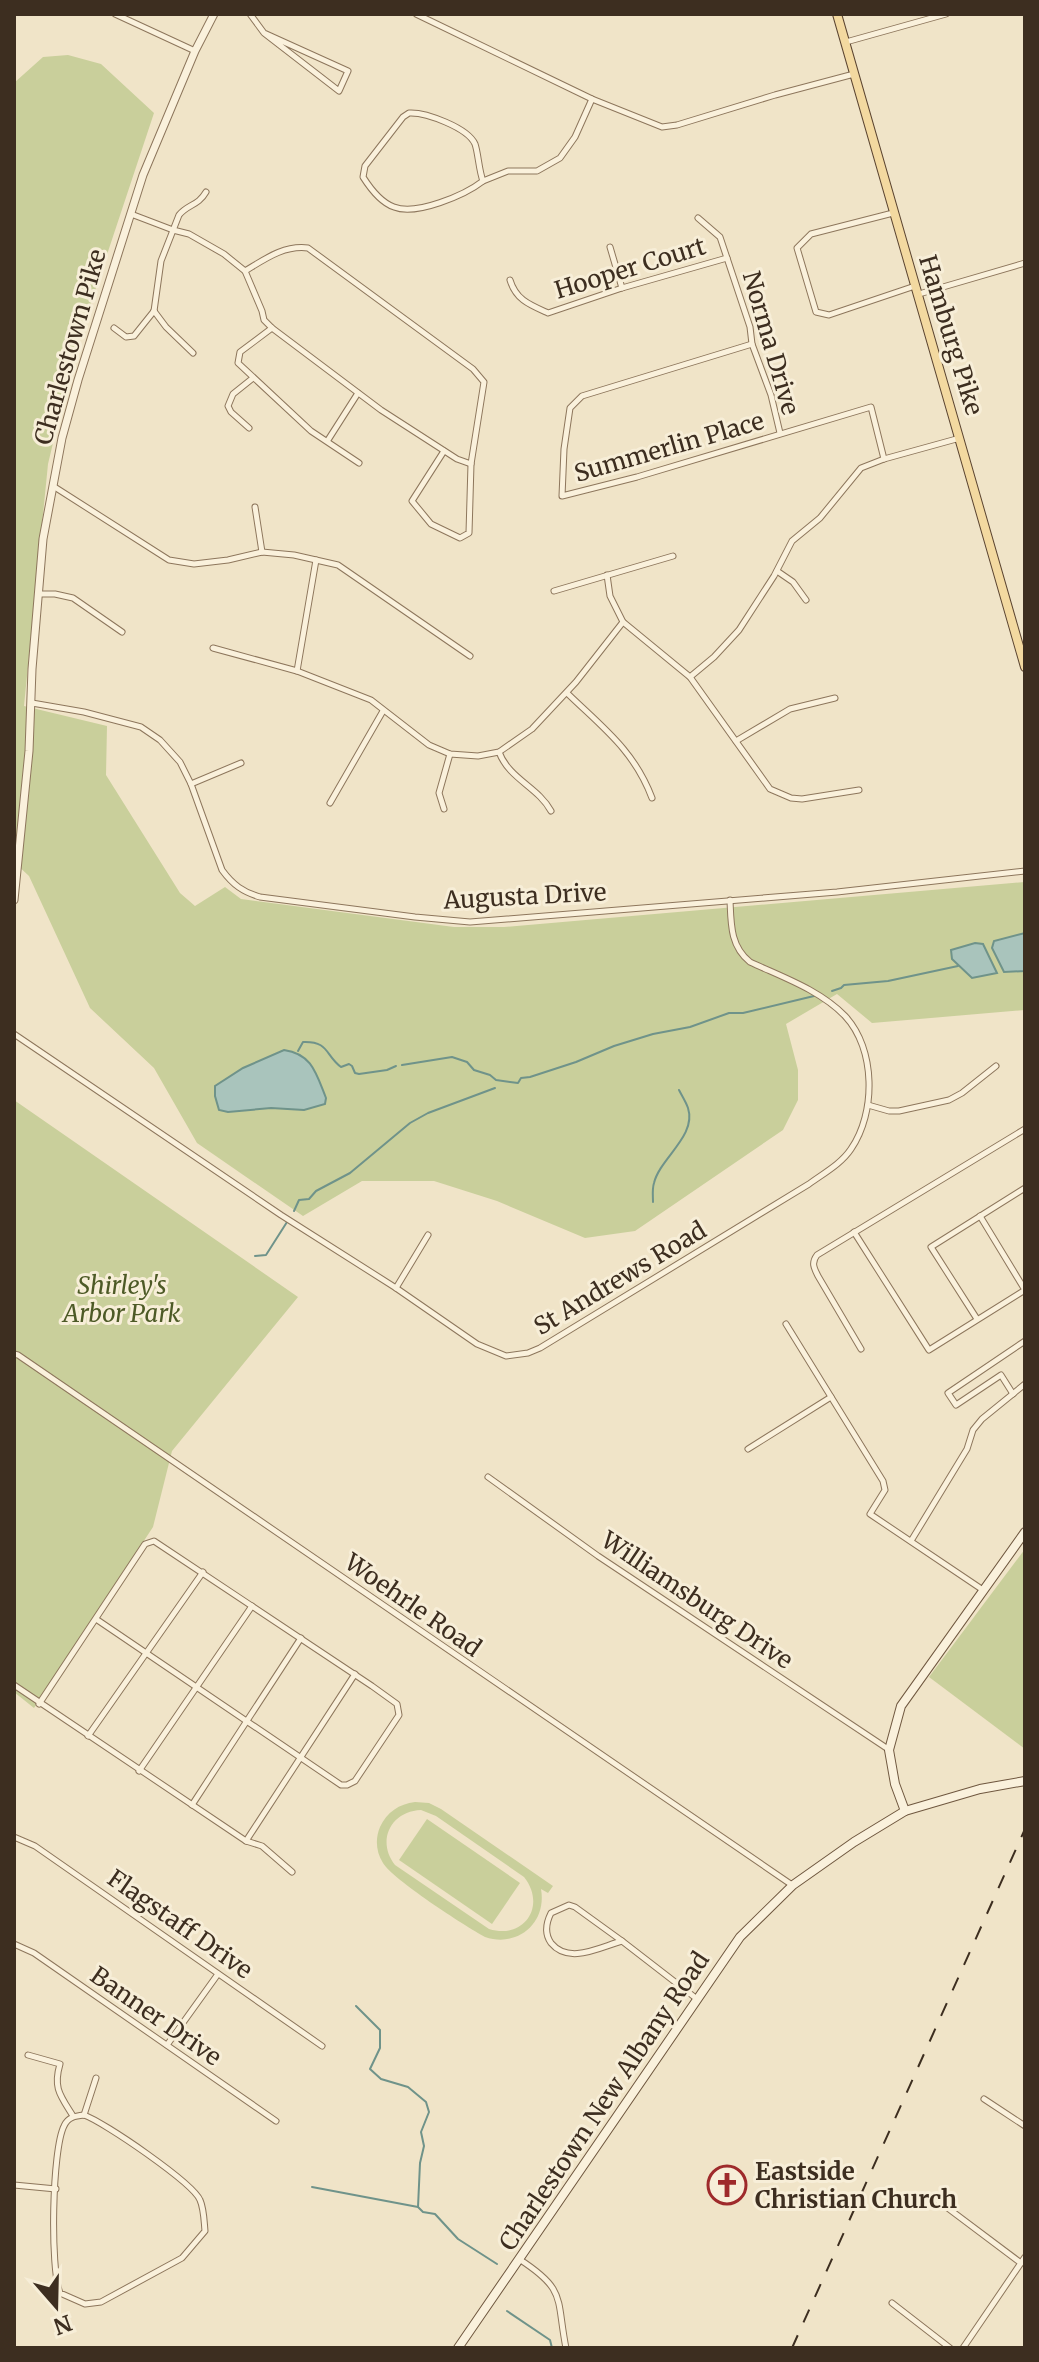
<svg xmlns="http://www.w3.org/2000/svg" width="1039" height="2362" viewBox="0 0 1039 2362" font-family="Merriweather,serif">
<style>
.green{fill:#c9cf9b;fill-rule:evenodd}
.water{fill:#a9c4bc;stroke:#6f938a;stroke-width:2}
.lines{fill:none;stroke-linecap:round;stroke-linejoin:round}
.stream{stroke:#6f938a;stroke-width:2}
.minor-casing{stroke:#8d765c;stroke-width:7}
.tertiary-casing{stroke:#8d765c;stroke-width:9}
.secondary-casing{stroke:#6f573f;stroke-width:10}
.primary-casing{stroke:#5b4430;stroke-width:10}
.minor{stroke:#faf1dc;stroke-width:5}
.tertiary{stroke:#faf1dc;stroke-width:7}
.secondary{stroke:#faf1dc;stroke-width:8}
.primary{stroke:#f3d9a0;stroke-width:8}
.rail{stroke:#3d2e20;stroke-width:2;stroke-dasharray:14 14;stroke-linecap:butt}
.labels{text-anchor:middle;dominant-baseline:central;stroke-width:6;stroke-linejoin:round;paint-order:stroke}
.street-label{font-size:24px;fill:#3d2e20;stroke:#f7eed8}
.park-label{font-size:24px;font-style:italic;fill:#4d5a26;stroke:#f7eed8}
.poi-label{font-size:24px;font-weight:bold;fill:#3d2e20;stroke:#f7eed8;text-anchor:start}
</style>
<rect width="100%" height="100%" fill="#f0e4c8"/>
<g class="green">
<path d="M68,55L101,64L154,113L75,351L48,464L24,706L107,726L106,775L180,893L195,906L225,887L241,899L454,927H504L1025,882V1010L872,1023L837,994L786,1024L798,1070V1100L783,1130L635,1231L585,1238L497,1201L434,1181H362L303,1216L197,1143L154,1068L90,1008L29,876L14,862V83L43,57Z"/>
<path d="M14,1100L298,1297L172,1451L153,1527L34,1708L14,1692Z"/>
<path d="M1025,1549V1749L929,1677Z"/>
<path d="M415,1802L429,1803L441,1809L553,1886L548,1893L541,1889C547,1923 518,1948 485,1937C465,1926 392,1879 383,1863C376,1852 375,1839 380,1827C387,1812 399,1804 415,1802ZM421,1810L436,1816L524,1877C547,1906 524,1940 489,1929L395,1865C376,1841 391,1811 421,1810Z"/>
<path d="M427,1819L520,1883L492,1924L399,1860Z"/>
</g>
<g class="water">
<path d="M1025,933V971L1004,972L992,948L994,941Z"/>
<path d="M975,943L983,944L997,973L972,978L952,959L951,950Z"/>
<path d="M284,1050C312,1054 316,1073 326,1098L325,1104L304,1110L271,1108L228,1112L219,1110L215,1096V1086L243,1068Z"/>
</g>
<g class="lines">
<g class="stream">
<path d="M832,991L841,988L844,985L888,981L958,966"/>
<path d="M298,1051L303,1042C329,1041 325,1055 341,1067L349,1064L352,1066L355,1073L359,1074L387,1070L396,1066"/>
<path d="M402,1065L452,1057L467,1062L474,1070L490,1075L496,1080L518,1083L521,1078L530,1077L576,1062L614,1046L653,1034L690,1027L729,1013H743L814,996"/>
<path d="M653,1202C653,1196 652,1189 654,1183C660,1158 697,1136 688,1108C686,1102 682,1096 679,1090"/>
<path d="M294,1211L299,1200L309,1199L316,1191L350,1173L410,1123L428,1113L495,1088"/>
<path d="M255,1256L266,1255L287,1222"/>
<path d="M356,2006L380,2030V2048L370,2069L381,2079L408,2087L426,2102L429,2112L421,2132L424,2146L420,2163L418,2207"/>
<path d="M312,2187L418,2207L423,2212L435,2214L458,2239L497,2264"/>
<path d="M507,2311L550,2340L552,2348"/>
</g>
<defs>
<g id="minor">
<path d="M115,14L195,51"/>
<path d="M250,14L264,33L339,91L348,71L264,33"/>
<path d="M416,14L592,99L662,127L677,125L775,95L854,74"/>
<path d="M846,42L946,14"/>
<path d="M409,113C426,112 468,128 475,144C478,152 479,171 483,181C465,195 416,216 394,207C382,203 370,188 363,177L365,166L403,117Z"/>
<path d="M483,181L508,171H537L560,158L575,137L592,99"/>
<path d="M893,213L811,234L797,248L816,312L829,315L915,286"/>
<path d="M131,214L173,230L189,234L224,254L245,271L262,311L264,320L272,328L381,410L457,459L471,464"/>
<path d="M698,218L720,237L750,327L752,344L771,395L780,433"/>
<path d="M610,247L622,288"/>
<path d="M245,271C265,259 284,245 308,248L473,369L484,382L471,464L469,533L460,538L431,524L412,501L444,451"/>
<path d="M510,280C516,300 530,305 548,313L622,288L727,258"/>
<path d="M919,294L1025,263"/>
<path d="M154,311L161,261L179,215C188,204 198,206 206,192"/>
<path d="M154,311L166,327L193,353"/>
<path d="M114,328L126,337L134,336L154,311"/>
<path d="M272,328L240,352L238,363L311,431L359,463"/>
<path d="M752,344L582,396L570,408L564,449L562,496L637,477L871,407L884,459"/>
<path d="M249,428L231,412L228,406L233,394L253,378"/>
<path d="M328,440L358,393"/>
<path d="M53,486L169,560L194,564L228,560L262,552L294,555L338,565L470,656"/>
<path d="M255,507L262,552"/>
<path d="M777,571L793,582L806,600"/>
<path d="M607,575L610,596L623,622L690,677L770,789L791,798L802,799L859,790"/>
<path d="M554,591L673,556"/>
<path d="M39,594H55L73,598L122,632"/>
<path d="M213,648L297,671L371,700L429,745L450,754L478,756L499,752L532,729L576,682L623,622"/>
<path d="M297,671L316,560"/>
<path d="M690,677L714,657L739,630L774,576L792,541L820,518L861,468L884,459L960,438"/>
<path d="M567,693C602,727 634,750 652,798"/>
<path d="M32,703L84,712L141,727L160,740L180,762L191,784L222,870C233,885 243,892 260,897L415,917L470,922L837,892L1025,871"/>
<path d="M736,741L790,709L835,698"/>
<path d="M499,752C509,779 538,787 551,811"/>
<path d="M191,784L241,763"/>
<path d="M330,803L383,711"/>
<path d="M444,809L439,793L450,754"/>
<path d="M14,1034L281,1215L396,1288L477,1344L506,1356L528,1353L540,1348L809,1184C824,1173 841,1164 851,1149C876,1113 876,1049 845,1016C820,990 782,977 750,962C730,946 731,923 730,900"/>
<path d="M868,1105L889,1111H899L949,1100L962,1093L996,1066"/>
<path d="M980,1216L1025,1290"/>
<path d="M854,1232L929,1350L1025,1290"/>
<path d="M396,1288L428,1235"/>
<path d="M977,1319L931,1247L1025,1188"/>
<path d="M786,1324L883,1481L885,1490L870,1514L983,1590"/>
<path d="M861,1349L818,1276C814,1268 811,1263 817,1255L1025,1129"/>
<path d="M14,1354L18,1355L792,1885"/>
<path d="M1013,1394L1001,1375L956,1405L948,1393L1025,1341"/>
<path d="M748,1449L831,1397"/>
<path d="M488,1477L598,1556L888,1749"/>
<path d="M911,1541L967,1449L973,1430L982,1419L1025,1384"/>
<path d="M14,1685L246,1841L262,1846L292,1872"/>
<path d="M39,1704L145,1544L154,1541L372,1686L397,1704L399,1715L355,1781L347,1785H341L96,1619"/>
<path d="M88,1736L203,1572"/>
<path d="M139,1771L252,1606"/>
<path d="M192,1805L301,1638"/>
<path d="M14,1837L35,1846L322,2046"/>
<path d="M246,1841L355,1674"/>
<path d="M569,1905L575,1907L622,1941C600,1947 569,1965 551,1943C544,1933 546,1923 551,1913Z"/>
<path d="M622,1941L697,1999"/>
<path d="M14,1944L34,1953L276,2121"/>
<path d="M167,2045L218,1974"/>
<path d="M28,2055L60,2064C53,2088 60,2095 73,2116"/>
<path d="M984,2099L1025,2126"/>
<path d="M84,2115C104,2122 193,2183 200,2200C204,2209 204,2221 205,2231L182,2258L101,2302L85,2304L60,2293C50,2268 52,2150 64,2126C68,2117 75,2116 84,2115Z"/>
<path d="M84,2115L96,2078"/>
<path d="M14,2185L56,2189"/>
<path d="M937,2200L1021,2263"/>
<path d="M519,2259C567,2290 556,2298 566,2348"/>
<path d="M892,2303L950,2348"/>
<path d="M963,2348L1025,2257"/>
</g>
<path id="tertiary" d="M14,900L29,751L32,669L43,539L62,438L78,380L143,175L195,51L214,14"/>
<g id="secondary">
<path d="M905,1811L895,1784L889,1750L901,1706L1025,1532"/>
<path d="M458,2348L740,1937L793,1885L854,1842L905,1811L980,1789L1025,1781"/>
</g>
<path id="primary" d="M837,14L1025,667"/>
</defs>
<use href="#minor" class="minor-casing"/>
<use href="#tertiary" class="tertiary-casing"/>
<use href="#secondary" class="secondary-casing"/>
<use href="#primary" class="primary-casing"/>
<use href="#minor" class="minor"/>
<use href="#tertiary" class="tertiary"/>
<use href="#secondary" class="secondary"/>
<use href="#primary" class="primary"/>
<path class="rail" d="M792,2348L1025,1829"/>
</g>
<defs>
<symbol id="church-ring" viewBox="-11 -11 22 22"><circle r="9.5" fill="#f7eed8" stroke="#9e2a2b" stroke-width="1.5"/><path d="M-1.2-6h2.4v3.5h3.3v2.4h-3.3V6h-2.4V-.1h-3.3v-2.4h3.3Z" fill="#9e2a2b"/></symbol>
</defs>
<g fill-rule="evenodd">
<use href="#church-ring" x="705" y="2163" width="44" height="44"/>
</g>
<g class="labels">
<g class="street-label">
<text transform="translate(630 268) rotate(-17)">Hooper Court</text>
<text transform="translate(951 335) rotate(73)">Hamburg Pike</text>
<text transform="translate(771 343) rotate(74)">Norma Drive</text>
<text transform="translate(70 347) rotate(-74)">Charlestown Pike</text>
<text transform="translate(669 447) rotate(-16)">Summerlin Place</text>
<text transform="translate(525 896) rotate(-3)">Augusta Drive</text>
<text transform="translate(620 1278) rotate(-31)">St Andrews Road</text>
<text transform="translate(697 1600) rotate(34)">Williamsburg Drive</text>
<text transform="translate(413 1605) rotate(35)">Woehrle Road</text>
<text transform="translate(180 1924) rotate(35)">Flagstaff Drive</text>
<text transform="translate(156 2016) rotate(35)">Banner Drive</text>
<text transform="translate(604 2101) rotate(-56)">Charlestown New Albany Road</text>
</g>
<g class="park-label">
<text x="122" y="1285">Shirley's<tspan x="122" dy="28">Arbor Park</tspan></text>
</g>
<g class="poi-label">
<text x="755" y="2171">Eastside<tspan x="755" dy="28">Christian Church</tspan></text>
</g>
</g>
<rect width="1039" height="2362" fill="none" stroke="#3d2e20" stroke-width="32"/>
<g transform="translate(56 2306) rotate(160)" stroke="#f7eed8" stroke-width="6" paint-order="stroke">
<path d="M0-6L14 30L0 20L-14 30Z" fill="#3d2e20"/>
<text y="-12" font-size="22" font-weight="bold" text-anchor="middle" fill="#3d2e20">N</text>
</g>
</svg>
